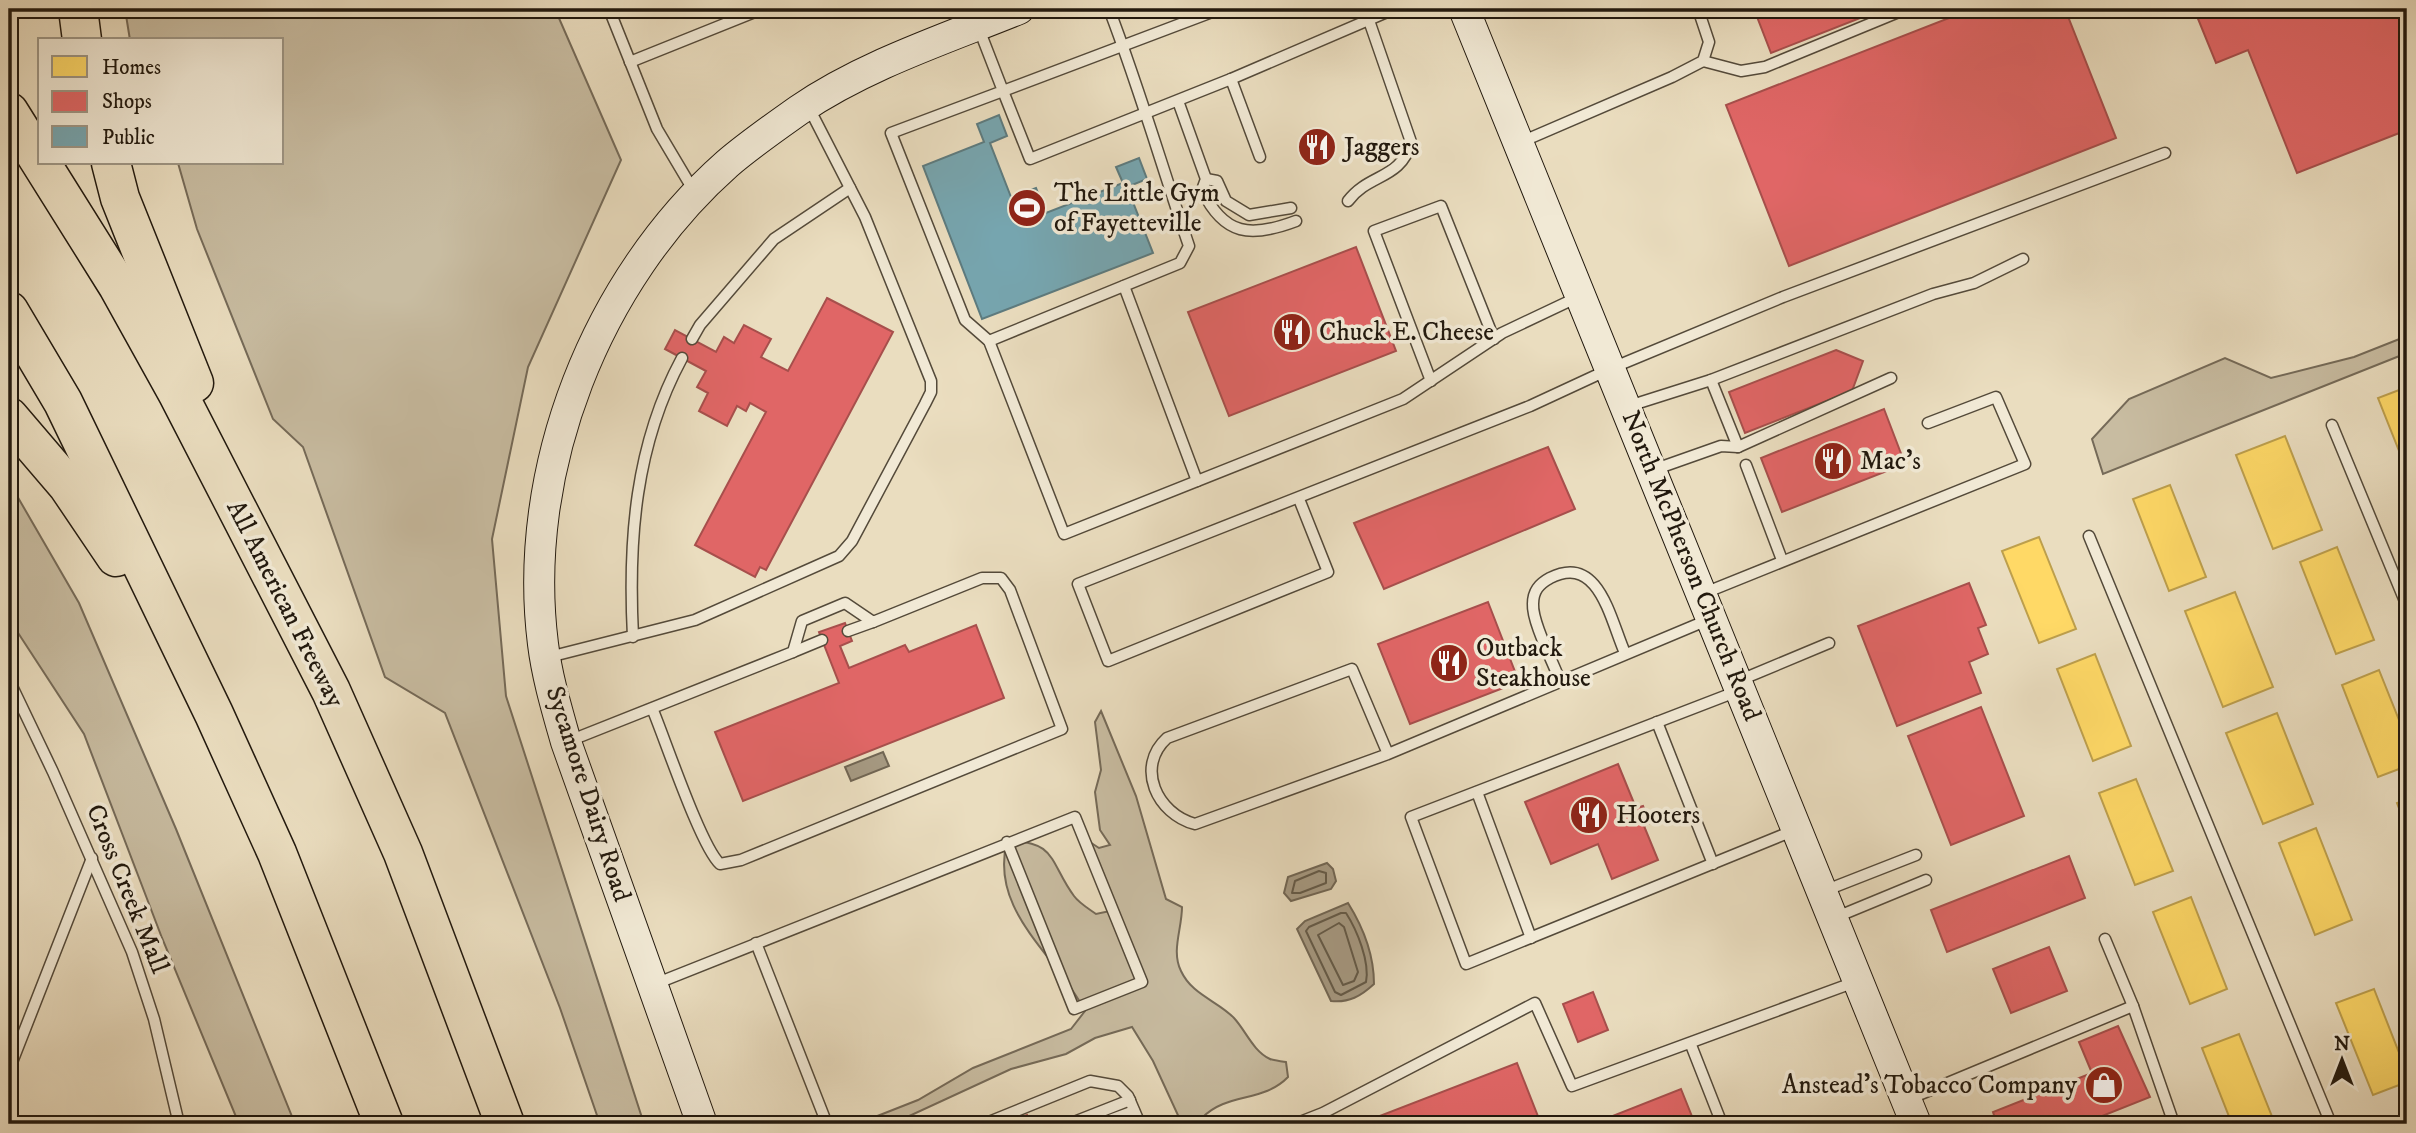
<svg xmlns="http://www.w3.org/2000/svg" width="2416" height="1133" viewBox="0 0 2416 1133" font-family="'IM FELL DW Pica',serif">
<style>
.green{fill:#c8bca1;stroke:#756a58;stroke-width:2}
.water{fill:#a69a83;stroke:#716654;stroke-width:2}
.homes{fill:#ffd966;stroke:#bd9f4c;stroke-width:2}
.shops{fill:#e06666;stroke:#a74f4c;stroke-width:2}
.public{fill:#76a5af;stroke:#5d7b7f;stroke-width:2}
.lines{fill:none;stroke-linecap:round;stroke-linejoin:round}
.shore{stroke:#645a48;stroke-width:2}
.lane-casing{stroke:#544a3a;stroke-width:13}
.secondary-casing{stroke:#22190e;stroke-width:32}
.highway-casing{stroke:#22190e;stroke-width:41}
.lane{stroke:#f1e9d5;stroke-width:10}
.secondary{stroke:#f1e9d5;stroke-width:30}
.highway{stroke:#eaddbf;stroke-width:38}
.labels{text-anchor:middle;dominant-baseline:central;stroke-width:7;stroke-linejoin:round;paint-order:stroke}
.poi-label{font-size:26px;fill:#22190e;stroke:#f1e9d5;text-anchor:start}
.street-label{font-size:26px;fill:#22190e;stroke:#f1e9d5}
</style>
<rect width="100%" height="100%" fill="#eaddbf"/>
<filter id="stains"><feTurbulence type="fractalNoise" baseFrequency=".00286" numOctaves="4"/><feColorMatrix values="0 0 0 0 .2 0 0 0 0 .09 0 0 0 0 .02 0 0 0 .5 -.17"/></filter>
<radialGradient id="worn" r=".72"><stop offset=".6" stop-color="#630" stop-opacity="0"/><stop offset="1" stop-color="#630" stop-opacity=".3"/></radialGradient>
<g class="green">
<path d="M125,9H555L621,160L528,367L492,539L506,696L644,1124H600L560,1008L445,713L385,677L303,447L273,419L197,229L178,163H282V40H130Z"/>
<path d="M2407,336V353L2103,474L2092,439L2129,399L2225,358L2271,378L2354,357Z"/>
<path d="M9,482L79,603L176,829L295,1124H239L162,938L84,734L9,619Z"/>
<path d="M1101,711L1136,796L1166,899L1182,907C1182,929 1171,951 1181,971C1192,995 1218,1001 1234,1018C1246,1031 1253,1051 1270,1059C1274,1061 1282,1061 1286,1062L1288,1077C1263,1103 1227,1092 1202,1118L1204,1124H1182L1153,1061L1132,1027L1095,1038L1066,1054L1011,1069L892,1124H857L918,1100L973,1068L1071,1029L1085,1011C1056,954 989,912 1007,841C1057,840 1050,864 1074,896C1079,903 1089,909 1096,914L1110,911L1085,839L1099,848L1110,845L1100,830L1095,792L1101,770L1095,722Z"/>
</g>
<g class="water">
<path d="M883,752L889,766L851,781L845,767Z"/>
<path d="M1327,863L1333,869L1336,881L1331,889L1291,901L1284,893L1288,877Z"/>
<path d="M1348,903C1363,927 1374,956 1374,984C1361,996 1349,1003 1331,1001L1297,929L1305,921Z"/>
</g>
<g class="homes">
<path d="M2407,387V471L2378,398Z"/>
<path d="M2285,436L2322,530L2273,549L2236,455Z"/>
<path d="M2170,485L2206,577L2169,591L2133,499Z"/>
<path d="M2039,537L2076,629L2039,643L2002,551Z"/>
<path d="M2337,547L2374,640L2336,654L2300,562Z"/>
<path d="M2235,592L2273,687L2223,707L2185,611Z"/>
<path d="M2095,654L2131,746L2093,761L2057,669Z"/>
<path d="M2379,670L2407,740V766L2378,777L2342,685Z"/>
<path d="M2277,713L2313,804L2263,824L2226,733Z"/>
<path d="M2136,779L2173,871L2135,885L2099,793Z"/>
<path d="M2407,799V829L2397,803Z"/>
<path d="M2316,828L2352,920L2315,935L2279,843Z"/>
<path d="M2191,897L2227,989L2190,1004L2153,912Z"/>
<path d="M2374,989L2407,1073V1082L2373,1095L2336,1003Z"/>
<path d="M2239,1034L2275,1124H2232L2202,1048Z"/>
</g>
<g class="shops">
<path d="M1754,9H1883L1771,53Z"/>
<path d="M1972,9H2065L2116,138L1789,266L1726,105Z"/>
<path d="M2194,9H2407V130L2297,173L2248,50L2216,63Z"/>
<path d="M1356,247L1396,351L1229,416L1188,312Z"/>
<path d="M827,298L893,332L766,570L760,567L755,577L695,545L766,412L750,403L746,411L737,406L727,426L699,411L708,393L697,387L706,371L665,349L675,330L716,352L724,337L734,343L744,325L771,339L761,357L788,371Z"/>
<path d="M1836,350L1863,361L1852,391L1745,433L1729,392Z"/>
<path d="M1884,409L1905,464L1782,512L1761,458Z"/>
<path d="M1548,447L1575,509L1384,589L1354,523Z"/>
<path d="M1969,583L1986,625L1978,628L1988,654L1969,662L1981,693L1897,726L1858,626Z"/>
<path d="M1488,602L1519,682L1410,724L1378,644Z"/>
<path d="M845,623L852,641L840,646L849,668L905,645L909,652L976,625L1004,698L743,801L715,732L839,683L819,632Z"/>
<path d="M1981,707L2024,816L1951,845L1908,736Z"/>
<path d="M1618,764L1636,808L1643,806L1650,823L1644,826L1658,860L1612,879L1598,844L1551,864L1525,802Z"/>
<path d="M2069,856L2085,898L1947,952L1931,910Z"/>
<path d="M2049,947L2067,991L2011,1013L1993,969Z"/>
<path d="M1593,992L1608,1030L1578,1042L1563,1004Z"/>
<path d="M2118,1026L2150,1097L2087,1122L2088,1124H1997L1993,1112L2092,1073L2079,1042Z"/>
<path d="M1517,1063L1541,1124H1380L1377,1117Z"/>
<path d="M1681,1089L1695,1124H1613L1610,1117Z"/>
<path d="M1027,1115L1031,1124H1002Z"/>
</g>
<path class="public" d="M999,115L1007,136L990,143L1011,197L1036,188L1046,213L1123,183L1116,167L1139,158L1147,179L1127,187L1153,253L982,319L923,166L984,142L977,124Z"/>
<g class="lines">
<g class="shore">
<path d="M1319,871L1326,873V883L1300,893H1292L1295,881Z"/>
<path d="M1341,913H1346C1357,930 1370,962 1366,982L1341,995L1335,992L1306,931L1309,927Z"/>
<path d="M1339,923L1344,927L1358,972L1354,981L1343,985L1318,935Z"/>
</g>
<defs>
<g id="lane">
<path d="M609,9L657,129L695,193"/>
<path d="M1220,9L1003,91L1030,159L1231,79L1394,9"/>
<path d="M979,29L1003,91L891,133L965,320L989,341L1064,534L1403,399L1502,333L1578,297"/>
<path d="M1703,61L1741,71L1765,67L1906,9"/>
<path d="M630,62L762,9"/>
<path d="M1231,79L1260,157"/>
<path d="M1178,101L1206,179L1202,190C1224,236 1251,238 1296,221"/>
<path d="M1521,142L1672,77L1703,61L1709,42L1698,9"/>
<path d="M1206,179L1217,181L1226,201L1249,215L1291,208"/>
<path d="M1348,201C1369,173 1401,180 1411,142L1365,9"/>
<path d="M1124,286L1197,481"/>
<path d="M692,339L700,325L774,239L850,188"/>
<path d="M989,341L1180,263L1189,246C1162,167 1139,87 1109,9"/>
<path d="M1711,380L1738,447"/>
<path d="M1431,381L1374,231L1441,206L1494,339"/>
<path d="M1629,406L1711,380L1933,294L1974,283L2023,259"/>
<path d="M2332,425L2407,606"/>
<path d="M1746,465L1782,560"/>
<path d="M1653,470L1721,446L1738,447L1891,378"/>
<path d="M1299,499L1328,572L1108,661L1078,584L1530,406L1612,368L1783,297L2165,153"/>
<path d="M2089,536L2331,1124"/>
<path d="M1702,594L2025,464L1996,397L1928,423"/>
<path d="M848,631L873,622"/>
<path d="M633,637C628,540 635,445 682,358"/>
<path d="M793,652L822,640"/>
<path d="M549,657L695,620L839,556L852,541L925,404L931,392V381L865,217L808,106"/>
<path d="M9,680L53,772L132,952L154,1019L179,1124"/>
<path d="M1560,681C1553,662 1532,622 1533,604C1533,591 1539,584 1550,578C1599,553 1610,619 1625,653"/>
<path d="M1738,681L1829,643"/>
<path d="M1738,691L1411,817L1466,964L1795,830"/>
<path d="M1657,722L1713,864"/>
<path d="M569,741L793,652L802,621L845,603L873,622L982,578H1001L1010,590L1062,729L741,860L720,864C701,847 665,739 652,708"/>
<path d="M1388,754L1352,669L1167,738C1135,767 1157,814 1195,824L1388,754L1710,619"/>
<path d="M1477,792L1531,938"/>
<path d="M1824,891L1916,855"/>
<path d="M1834,918L1926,880"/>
<path d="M2105,939L2133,1006L2174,1124"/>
<path d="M756,943L825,1119"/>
<path d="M655,984L1075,817L1142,982L1074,1009L1007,842"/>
<path d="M1691,1045L1722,1124"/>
<path d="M9,1070L92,858"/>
<path d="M1909,1099L2133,1006"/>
<path d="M984,1124L1090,1081L1118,1086L1128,1096L1140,1124"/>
<path d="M1069,1124L1130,1100"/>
<path d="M1099,1124L1134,1111"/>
<path d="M1295,1124L1323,1113L1535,1003L1572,1086L1855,982"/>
</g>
<g id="secondary">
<path d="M1464,9L1916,1124"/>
<path d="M702,1124L566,742C557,710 547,677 543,644C521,470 596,280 727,164C749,145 775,127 799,110C865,65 945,39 1019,9"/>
</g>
<g id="highway">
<path d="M78,9L82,40"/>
<path d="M9,112L118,286L178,394L331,691L403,853L505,1124"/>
<path d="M111,163L120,198L194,383"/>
<path d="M9,311L63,402L214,714L277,853L384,1124"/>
<path d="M9,417L68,486L116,557"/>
</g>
</defs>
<use href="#lane" class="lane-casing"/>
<use href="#secondary" class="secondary-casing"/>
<use href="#highway" class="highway-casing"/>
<use href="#lane" class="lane"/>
<use href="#secondary" class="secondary"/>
<use href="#highway" class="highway"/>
</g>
<defs>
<symbol id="restaurant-disc" viewBox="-11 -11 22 22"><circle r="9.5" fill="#8f2418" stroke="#f1e9d5"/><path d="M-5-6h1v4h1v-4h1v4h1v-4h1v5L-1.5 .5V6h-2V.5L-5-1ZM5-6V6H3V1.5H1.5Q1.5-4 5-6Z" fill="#fff"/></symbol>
<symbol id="stadium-disc" viewBox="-11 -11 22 22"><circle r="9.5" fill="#8f2418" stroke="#f1e9d5"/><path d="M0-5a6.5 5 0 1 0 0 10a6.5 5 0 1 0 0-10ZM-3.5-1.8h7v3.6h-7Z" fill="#fff"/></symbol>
<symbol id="shop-disc" viewBox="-11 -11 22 22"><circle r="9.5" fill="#8f2418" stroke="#f1e9d5"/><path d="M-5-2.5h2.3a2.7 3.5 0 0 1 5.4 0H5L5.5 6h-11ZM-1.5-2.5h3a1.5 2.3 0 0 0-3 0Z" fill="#fff"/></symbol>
</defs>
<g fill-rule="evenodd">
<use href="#restaurant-disc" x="1295" y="125" width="44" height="44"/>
<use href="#stadium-disc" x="1005" y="186" width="44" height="44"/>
<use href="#restaurant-disc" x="1270" y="310" width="44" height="44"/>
<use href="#restaurant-disc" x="1811" y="439" width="44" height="44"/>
<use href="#restaurant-disc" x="1427" y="641" width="44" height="44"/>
<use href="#restaurant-disc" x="1567" y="793" width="44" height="44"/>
<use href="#shop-disc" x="2082" y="1063" width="44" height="44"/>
</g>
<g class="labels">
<g class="poi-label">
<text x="1344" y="147">Jaggers</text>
<text x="1054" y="193">The Little Gym<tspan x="1054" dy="30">of Fayetteville</tspan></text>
<text x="1319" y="332">Chuck E. Cheese</text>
<text x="1860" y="461">Mac's</text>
<text x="1476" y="648">Outback<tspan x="1476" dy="30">Steakhouse</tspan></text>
<text x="1616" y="815">Hooters</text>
<text x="2077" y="1085" text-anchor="end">Anstead's Tobacco Company</text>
</g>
<g class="street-label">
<text transform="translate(1691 566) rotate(68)">North McPherson Church Road</text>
<text transform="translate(285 604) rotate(63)">All American Freeway</text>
<text transform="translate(588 794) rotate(72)">Sycamore Dairy Road</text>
<text transform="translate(127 889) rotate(68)">Cross Creek Mall</text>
</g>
</g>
<rect width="2416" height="1133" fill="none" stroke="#eaddbf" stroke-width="35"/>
<rect x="10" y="10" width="2395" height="1112" fill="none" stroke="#22190e" stroke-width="3.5"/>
<rect x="18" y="18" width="2381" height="1098" fill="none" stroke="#22190e" stroke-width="2"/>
<rect x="38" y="38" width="245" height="126" fill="#f1e9d5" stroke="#9e9685" stroke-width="2"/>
<rect x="52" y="56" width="35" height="21" fill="#ffd966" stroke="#9e9685" stroke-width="2"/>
<text x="102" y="74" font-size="21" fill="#22190e">Homes</text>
<rect x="52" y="91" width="35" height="21" fill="#e06666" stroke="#9e9685" stroke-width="2"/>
<text x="102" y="108" font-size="21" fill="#22190e">Shops</text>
<rect x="52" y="126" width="35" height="21" fill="#76a5af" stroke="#9e9685" stroke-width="2"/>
<text x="102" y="144" font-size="21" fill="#22190e">Public</text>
<g transform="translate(2342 1060)" stroke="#f1e9d5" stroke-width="5" paint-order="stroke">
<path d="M0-5L12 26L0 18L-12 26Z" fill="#22190e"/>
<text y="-10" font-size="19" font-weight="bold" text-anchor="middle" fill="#22190e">N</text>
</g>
<rect width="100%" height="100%" filter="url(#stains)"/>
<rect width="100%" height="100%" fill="url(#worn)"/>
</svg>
